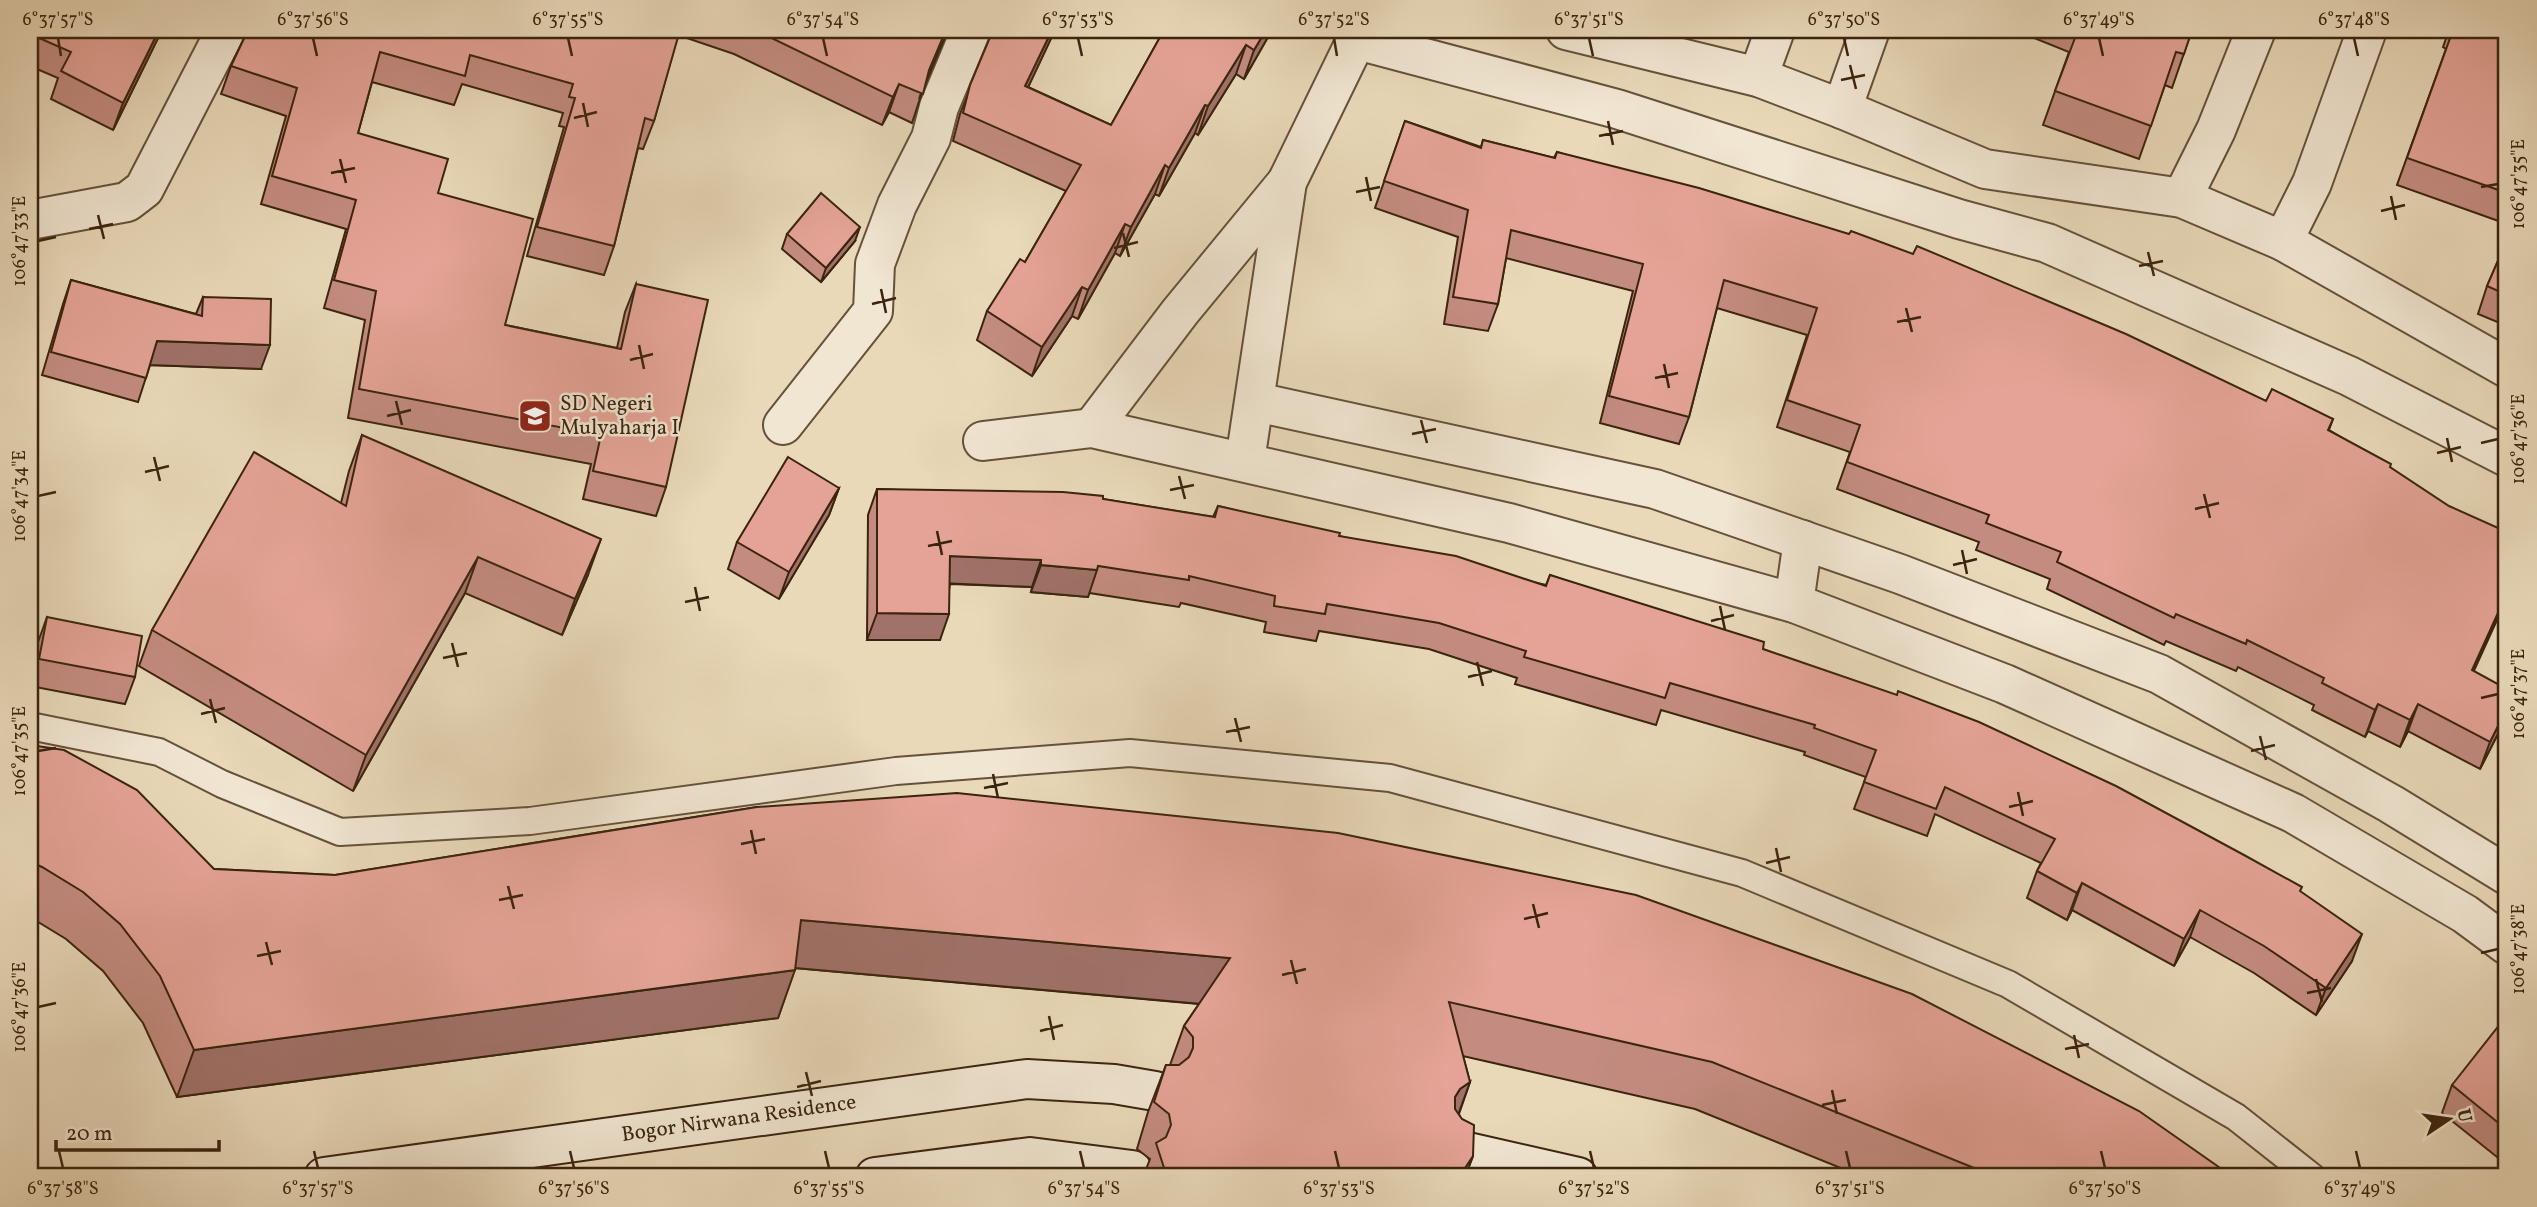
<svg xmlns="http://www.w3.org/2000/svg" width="2537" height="1207" viewBox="0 0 2537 1207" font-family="Vollkorn,serif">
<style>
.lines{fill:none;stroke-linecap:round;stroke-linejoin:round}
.lane-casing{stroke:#66513a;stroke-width:30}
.street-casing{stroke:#66513a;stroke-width:42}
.secondary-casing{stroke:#3b240f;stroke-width:42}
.lane{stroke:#f1e6d2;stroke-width:26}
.street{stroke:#f1e6d2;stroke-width:38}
.secondary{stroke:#f1e6d2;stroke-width:38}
.wall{fill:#c48c81;stroke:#3b240f;stroke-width:2}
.shaded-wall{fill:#a07269;stroke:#3b240f;stroke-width:2}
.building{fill:#e4a396;stroke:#3b240f;stroke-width:2}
.ticks{fill:none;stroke:#3b240f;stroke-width:2.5}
.labels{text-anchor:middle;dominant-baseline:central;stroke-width:5;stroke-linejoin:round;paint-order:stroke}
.poi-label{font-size:21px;fill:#3b240f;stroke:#f1e6d2;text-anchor:start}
.street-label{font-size:21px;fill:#3b240f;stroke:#f1e6d2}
.neatline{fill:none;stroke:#3b240f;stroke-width:2.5}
.ticks-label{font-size:18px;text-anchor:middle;fill:#3b240f}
</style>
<rect width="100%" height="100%" fill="#e9d9b9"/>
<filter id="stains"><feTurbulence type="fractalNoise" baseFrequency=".00286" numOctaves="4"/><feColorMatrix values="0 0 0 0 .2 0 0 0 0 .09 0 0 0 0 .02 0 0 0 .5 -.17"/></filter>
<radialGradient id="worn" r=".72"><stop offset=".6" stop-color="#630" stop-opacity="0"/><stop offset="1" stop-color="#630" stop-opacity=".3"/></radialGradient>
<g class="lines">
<defs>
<path id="lane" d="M30,726L159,752L222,784L340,832L530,821L896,771L1130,753L1390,778L1742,873L2008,984L2236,1117L2312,1177"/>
<g id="street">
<path d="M1566,30L1758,77L1842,109L1985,169L2182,198L2283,241L2507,368"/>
<path d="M1357,40L1617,109L1959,219L2047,243L2349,376L2507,457"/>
<path d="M1758,77L1775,30"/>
<path d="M1842,109L1870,30"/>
<path d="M2182,198L2216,130L2256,30"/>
<path d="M30,220L127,202L144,189L226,30"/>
<path d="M2283,241L2312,183L2367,30"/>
<path d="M1256,402L1655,489L1900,574L2159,674L2391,804L2507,875"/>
<path d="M783,425L873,311L875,264L897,205L931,138L939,107L971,30"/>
<path d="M1092,428L1180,312L1287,182"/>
<path d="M983,441L1092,428L1509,523L1794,603L2005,684L2293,813L2465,914L2507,945"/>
<path d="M1245,461L1287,182L1361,30"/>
<path d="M1794,603L1803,540"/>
</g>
<g id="secondary">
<path d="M1459,1150L1578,1177"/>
<path d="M324,1177L1027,1079L1114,1084L1155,1091"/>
<path d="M875,1177L1030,1157L1132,1170"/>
</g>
</defs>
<use href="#lane" class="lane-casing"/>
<use href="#street" class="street-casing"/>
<use href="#secondary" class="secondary-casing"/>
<use href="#lane" class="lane"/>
<use href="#street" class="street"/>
<use href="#secondary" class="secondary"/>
</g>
<g class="wall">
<path d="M30,30H162L113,130L51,99L58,78L30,66Z"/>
<path d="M245,30H948L926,80L912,123L889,112L882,125L734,54L678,35L654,121L643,149L638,148L614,246L604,275L527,256L564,127L559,126L563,113L462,84L454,105L372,82L358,133L438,193L505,325L617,348L625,312L636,284L666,487L656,516L583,499L591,464L348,418L365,320L324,308L346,229L261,204L286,116L221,94L231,66L246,34Z"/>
<path d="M992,30H1055L1028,87L1111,125L1164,30H1272L1244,79L1236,74L1198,135L1195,133L1159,196L1155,194L1120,256L1115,253L1078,319L1072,316L1032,376L977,340L987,311L1025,262L1066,191L953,141L960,114L992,33Z"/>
<path d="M2014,30H2192L2172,88L2165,85L2139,159L2043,125L2069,52Z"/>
<path d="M2449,30H2507V224L2397,185L2446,49L2443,47Z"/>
<path d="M1405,121L1481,147L1483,140L1554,158L1557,152L2266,401L2333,419L2329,430L2390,467L2474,671L2505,720L2480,769L2408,731L2400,747L2368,731L2365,737L2312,710L2314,705L2238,667L2236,671L2166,641L2164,645L2047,589L2050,579L1976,550L1979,542L1837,489L1850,452L1777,427L1807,335L1717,308L1689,417L1679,444L1600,423L1633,291L1506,258L1498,304L1488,331L1444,324L1458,237L1375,208Z"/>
<path d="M787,234L855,241L821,282L782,249Z"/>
<path d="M2507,240V326L2478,314L2487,286Z"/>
<path d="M71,280L196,314L203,297L261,369L150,365L138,402L42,375L63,304Z"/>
<path d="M362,435L588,575L562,635L465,593L353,791L139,666L152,630L341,503L349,471Z"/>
<path d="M839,488L829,515L779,599L728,569L737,542Z"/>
<path d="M877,489L1103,499L1213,517L1218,506L1339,536L1546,585L1550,575L1763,649L2300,891L2352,961L2316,1015L2254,973L2190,937L2174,966L2072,910L2067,920L2027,898L2037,871L2041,863L1935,814L1927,836L1854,809L1866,777L1804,755L1805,752L1661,710L1656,725L1515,684L1517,678L1429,649L1319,631L1316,641L1264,632L1266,622L1181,603L1179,607L1089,593L1088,597L1031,592L1032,587L950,584L940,640H867L868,515Z"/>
<path d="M47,617L135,677L125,704L30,686L37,645Z"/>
<path d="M30,745L214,869L335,875L757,807L2233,1177H1863L1695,1109L1463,1056L1470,1082L1459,1114L1473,1156L1465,1177H1143L1150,1159L1137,1149L1148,1112L1166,1065H1170L1184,1026L1199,1004L795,968L778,1018L177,1097L143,1023L103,971L66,939L30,917Z"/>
<path d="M2507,1036V1165L2442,1113L2452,1085Z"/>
</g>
<g class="shaded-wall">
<path d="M159,30H162L113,130L123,103Z"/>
<path d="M946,30H948L919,99L929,70Z"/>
<path d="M1052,30H1055L1015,115L1025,86Z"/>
<path d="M1266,30H1272L1244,79L1254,50Z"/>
<path d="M1246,45L1236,74L1198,135L1208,106Z"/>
<path d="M899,84L889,112L882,125L893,97Z"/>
<path d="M1205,105L1195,133L1159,196L1169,168Z"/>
<path d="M1165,165L1155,194L1120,256L1131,227Z"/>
<path d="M1125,224L1115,253L1078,319L1088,290Z"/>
<path d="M860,227L855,241L821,282L826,268Z"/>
<path d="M1082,287L1072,316L1032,376L1042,347Z"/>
<path d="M157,341L270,345L261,369L148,365Z"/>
<path d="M839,488L829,515L779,599L789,572Z"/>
<path d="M601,539L588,575L562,635L575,599Z"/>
<path d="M950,556L1041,560L1032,587L940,583Z"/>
<path d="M478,557L465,593L353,791L366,755Z"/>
<path d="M1041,565L1097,570L1088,597L1031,592Z"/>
<path d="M2507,593V598L2462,697L2472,670Z"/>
<path d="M877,613L949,614L940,640H867Z"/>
<path d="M2378,704L2368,731L2365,737L2375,710Z"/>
<path d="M2418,704L2408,731L2400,747L2410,720Z"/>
<path d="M2507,708V714L2505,720L2480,769L2490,742Z"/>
<path d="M2082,883L2072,910L2067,920L2077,893Z"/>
<path d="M2200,910L2190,937L2174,966L2184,939Z"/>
<path d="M801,920L1230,958L1213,1005L784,967Z"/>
<path d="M2362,934L2352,961L2316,1015L2326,988Z"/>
<path d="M795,970L778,1018L177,1097L194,1050Z"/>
<path d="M1470,1082L1453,1129L1455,1097L1460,1089Z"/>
<path d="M1473,1156L1465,1177H1459Z"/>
</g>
<g class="building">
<path d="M30,30H159L123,103L61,71L71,52L30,34Z"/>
<path d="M248,30H680L654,121L645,118L614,246L537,227L575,98L569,97L573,84L470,55L465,76L380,52L358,133L448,159L438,193L533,219L505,325L621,349L636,284L708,300L666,487L593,471L601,435L359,389L376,291L334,280L356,200L272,176L297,88L231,66Z"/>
<path d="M755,30H946L929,70L923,94L899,84L893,97Z"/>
<path d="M993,30H1052L1025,86L1111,125L1164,30H1266L1254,50L1246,45L1208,106L1205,105L1169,168L1165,165L1131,227L1125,224L1088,290L1082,287L1042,347L987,311L1020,259L1025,262L1081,165L963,113L970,85Z"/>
<path d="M2078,30H2192L2184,54L2176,52L2151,126L2055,91Z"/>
<path d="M2453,30H2507V193L2407,158Z"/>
<path d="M1405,121L1481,148L1483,140L1555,158L1557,152L1699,188L1849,234L1851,231L1913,254L1917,246L2126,334L2266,401L2272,389L2333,419L2328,430L2391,464L2390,467L2449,506L2507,532V593L2472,670L2507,689V708L2490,742L2418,704L2410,720L2378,704L2375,710L2322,683L2324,678L2247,640L2246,644L2176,614L2174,618L2057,562L2061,552L1986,523L1989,515L1847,462L1860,425L1787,400L1817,308L1724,280L1689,417L1609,396L1643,264L1511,230L1498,304L1453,297L1468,210L1384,181Z"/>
<path d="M821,193L860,227L826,268L787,234Z"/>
<path d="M2507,240V295L2487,286Z"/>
<path d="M71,280L202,316L203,297L271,299L270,345L157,341L146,378L51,352Z"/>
<path d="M362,435L601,539L575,599L478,557L366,755L152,630L254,452L346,506Z"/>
<path d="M788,457L839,488L789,572L737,542Z"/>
<path d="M877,489L1063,492L1103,496V499L1215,517L1218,506L1340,533L1339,536L1456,556L1546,586L1550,575L1764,642L1763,649L1897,695L1898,691L1979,722L2116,786L2244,855L2302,887L2300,891L2362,934L2326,988L2264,946L2200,910L2184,939L2082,883L2077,893L2037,871L2055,839L1945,787L1936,809L1864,782L1876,750L1814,728L1815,725L1670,683L1665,698L1524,657L1526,651L1439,623L1327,604L1325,614L1274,606L1275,596L1189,576V580L1098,566L1097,570L1041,565V560L950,556L949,614L877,613Z"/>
<path d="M47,617L142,636L135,677L39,659Z"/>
<path d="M30,745L64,750L137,790L214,869L335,875L757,807L957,793L1338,833L1636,895L1912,994L2139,1111L2233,1177H1990L1979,1170L1712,1062L1449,1002L1470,1082L1460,1089L1455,1097V1109L1462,1119L1474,1125L1473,1156L1459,1177H1167L1156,1143L1166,1137L1171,1125L1169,1114L1154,1102L1166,1065H1179L1189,1057L1193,1048V1037L1184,1026L1230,958L801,920L795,970L194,1050L160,976L120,924L83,892L42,867L30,862Z"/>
<path d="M2497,1028L2507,1036V1130L2452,1085Z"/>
</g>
<path class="ticks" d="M58,38L61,56M313,38L317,56M568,38L572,56M823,38L827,56M1078,38L1082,56M1334,38L1337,56M1589,38L1593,56M1844,38L1848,56M2099,38L2103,56M2354,38L2358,56M1850,65L1856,89M1841,80L1865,75M583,103L588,127M574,118L597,112M1608,121L1613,145M1599,136L1623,131M340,159L346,183M331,173L355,168M1366,177L1371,201M2481,187L2498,184M1356,192L1380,187M2391,196L2396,220M2381,211L2405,205M98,215L104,239M89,229L113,224M1123,233L1129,257M38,241L56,237M1114,248L1138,242M2148,252L2154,276M2139,266L2163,261M881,289L886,313M872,304L896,298M1906,308L1912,332M1897,322L1921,317M639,345L644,369M630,360L653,354M1664,364L1669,388M1655,378L1678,373M396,401L402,425M387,416L411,410M1421,420L1427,443M1412,434L1436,429M2447,438L2452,462M2481,443L2498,439M2437,453L2461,447M154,457L160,481M145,472L169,466M1179,476L1185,499M1170,490L1194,485M2204,494L2210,518M38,496L56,492M2195,509L2219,503M937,531L942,555M928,546L952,541M1962,550L1967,574M1953,565L1977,559M695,587L700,611M685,602L709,597M1720,606L1725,630M1711,621L1734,615M452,643L458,667M443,658L467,653M1477,662L1483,686M1468,677L1492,671M2481,698L2498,694M210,699L216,723M201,714L225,708M1235,718L1241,742M1226,732L1250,727M2260,736L2266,760M38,751L56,748M2251,751L2275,745M993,774L998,798M984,788L1008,783M2018,792L2023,816M2009,807L2033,801M751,830L756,854M741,844L765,839M1776,848L1781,872M1766,863L1790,857M508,886L514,909M499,900L523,895M1533,904L1539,928M1524,919L1548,913M266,942L272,965M2481,953L2498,949M257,956L281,951M1291,960L1297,984M1282,975L1306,969M2316,979L2322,1002M2307,993L2331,988M38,1007L56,1003M1049,1016L1054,1040M1040,1031L1063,1025M2074,1035L2079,1058M2065,1049L2089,1044M806,1072L812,1096M797,1087L821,1081M1832,1090L1837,1114M1822,1105L1846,1100M59,1151L63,1168M314,1151L318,1168M570,1151L574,1168M825,1151L829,1168M1080,1151L1084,1168M1335,1151L1339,1168M1590,1151L1594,1168M1846,1151L1850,1168M2101,1151L2105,1168M2356,1151L2360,1168"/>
<defs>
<symbol id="school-square" viewBox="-11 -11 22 22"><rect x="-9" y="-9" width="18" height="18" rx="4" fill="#8f2418" stroke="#f1e6d2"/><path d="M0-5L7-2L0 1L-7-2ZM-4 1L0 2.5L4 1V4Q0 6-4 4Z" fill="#fff"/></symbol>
</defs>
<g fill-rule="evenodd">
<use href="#school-square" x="516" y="397" width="38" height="38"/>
</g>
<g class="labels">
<g class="poi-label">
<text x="560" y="404">SD Negeri<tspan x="560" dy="24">Mulyaharja I</tspan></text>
</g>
<g class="street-label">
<text transform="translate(739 1119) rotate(-8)">Bogor Nirwana Residence</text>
</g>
</g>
<rect width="2537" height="1207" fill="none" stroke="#e9d9b9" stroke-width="77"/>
<g transform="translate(2449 1119) rotate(77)" stroke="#f1e6d2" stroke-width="5" paint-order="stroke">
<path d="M0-5L12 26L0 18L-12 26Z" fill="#3b240f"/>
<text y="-10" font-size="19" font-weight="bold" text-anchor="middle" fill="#3b240f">U</text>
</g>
<path d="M56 1140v10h163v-10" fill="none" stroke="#3b240f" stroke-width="3.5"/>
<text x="66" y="1140" font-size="21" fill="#3b240f" stroke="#f1e6d2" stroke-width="5" paint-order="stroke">20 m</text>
<rect x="38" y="38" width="2460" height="1130" class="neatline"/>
<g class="ticks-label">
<text x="58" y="25">6°37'57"S</text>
<text x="313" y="25">6°37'56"S</text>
<text x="568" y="25">6°37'55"S</text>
<text x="823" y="25">6°37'54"S</text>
<text x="1078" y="25">6°37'53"S</text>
<text x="1334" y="25">6°37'52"S</text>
<text x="1589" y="25">6°37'51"S</text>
<text x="1844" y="25">6°37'50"S</text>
<text x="2099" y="25">6°37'49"S</text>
<text x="2354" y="25">6°37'48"S</text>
<text transform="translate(2518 184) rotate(-90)" y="6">106°47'35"E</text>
<text transform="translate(19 241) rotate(-90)" y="6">106°47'33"E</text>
<text transform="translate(2518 439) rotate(-90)" y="6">106°47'36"E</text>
<text transform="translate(19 496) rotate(-90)" y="6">106°47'34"E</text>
<text transform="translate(2518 694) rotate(-90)" y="6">106°47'37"E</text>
<text transform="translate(19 751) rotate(-90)" y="6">106°47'35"E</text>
<text transform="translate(2518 949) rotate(-90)" y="6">106°47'38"E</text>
<text transform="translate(19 1007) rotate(-90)" y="6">106°47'36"E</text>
<text x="63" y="1194">6°37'58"S</text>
<text x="318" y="1194">6°37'57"S</text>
<text x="574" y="1194">6°37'56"S</text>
<text x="829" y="1194">6°37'55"S</text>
<text x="1084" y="1194">6°37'54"S</text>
<text x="1339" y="1194">6°37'53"S</text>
<text x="1594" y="1194">6°37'52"S</text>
<text x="1850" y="1194">6°37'51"S</text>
<text x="2105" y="1194">6°37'50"S</text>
<text x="2360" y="1194">6°37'49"S</text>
</g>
<rect width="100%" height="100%" filter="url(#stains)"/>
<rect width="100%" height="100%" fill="url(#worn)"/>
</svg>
